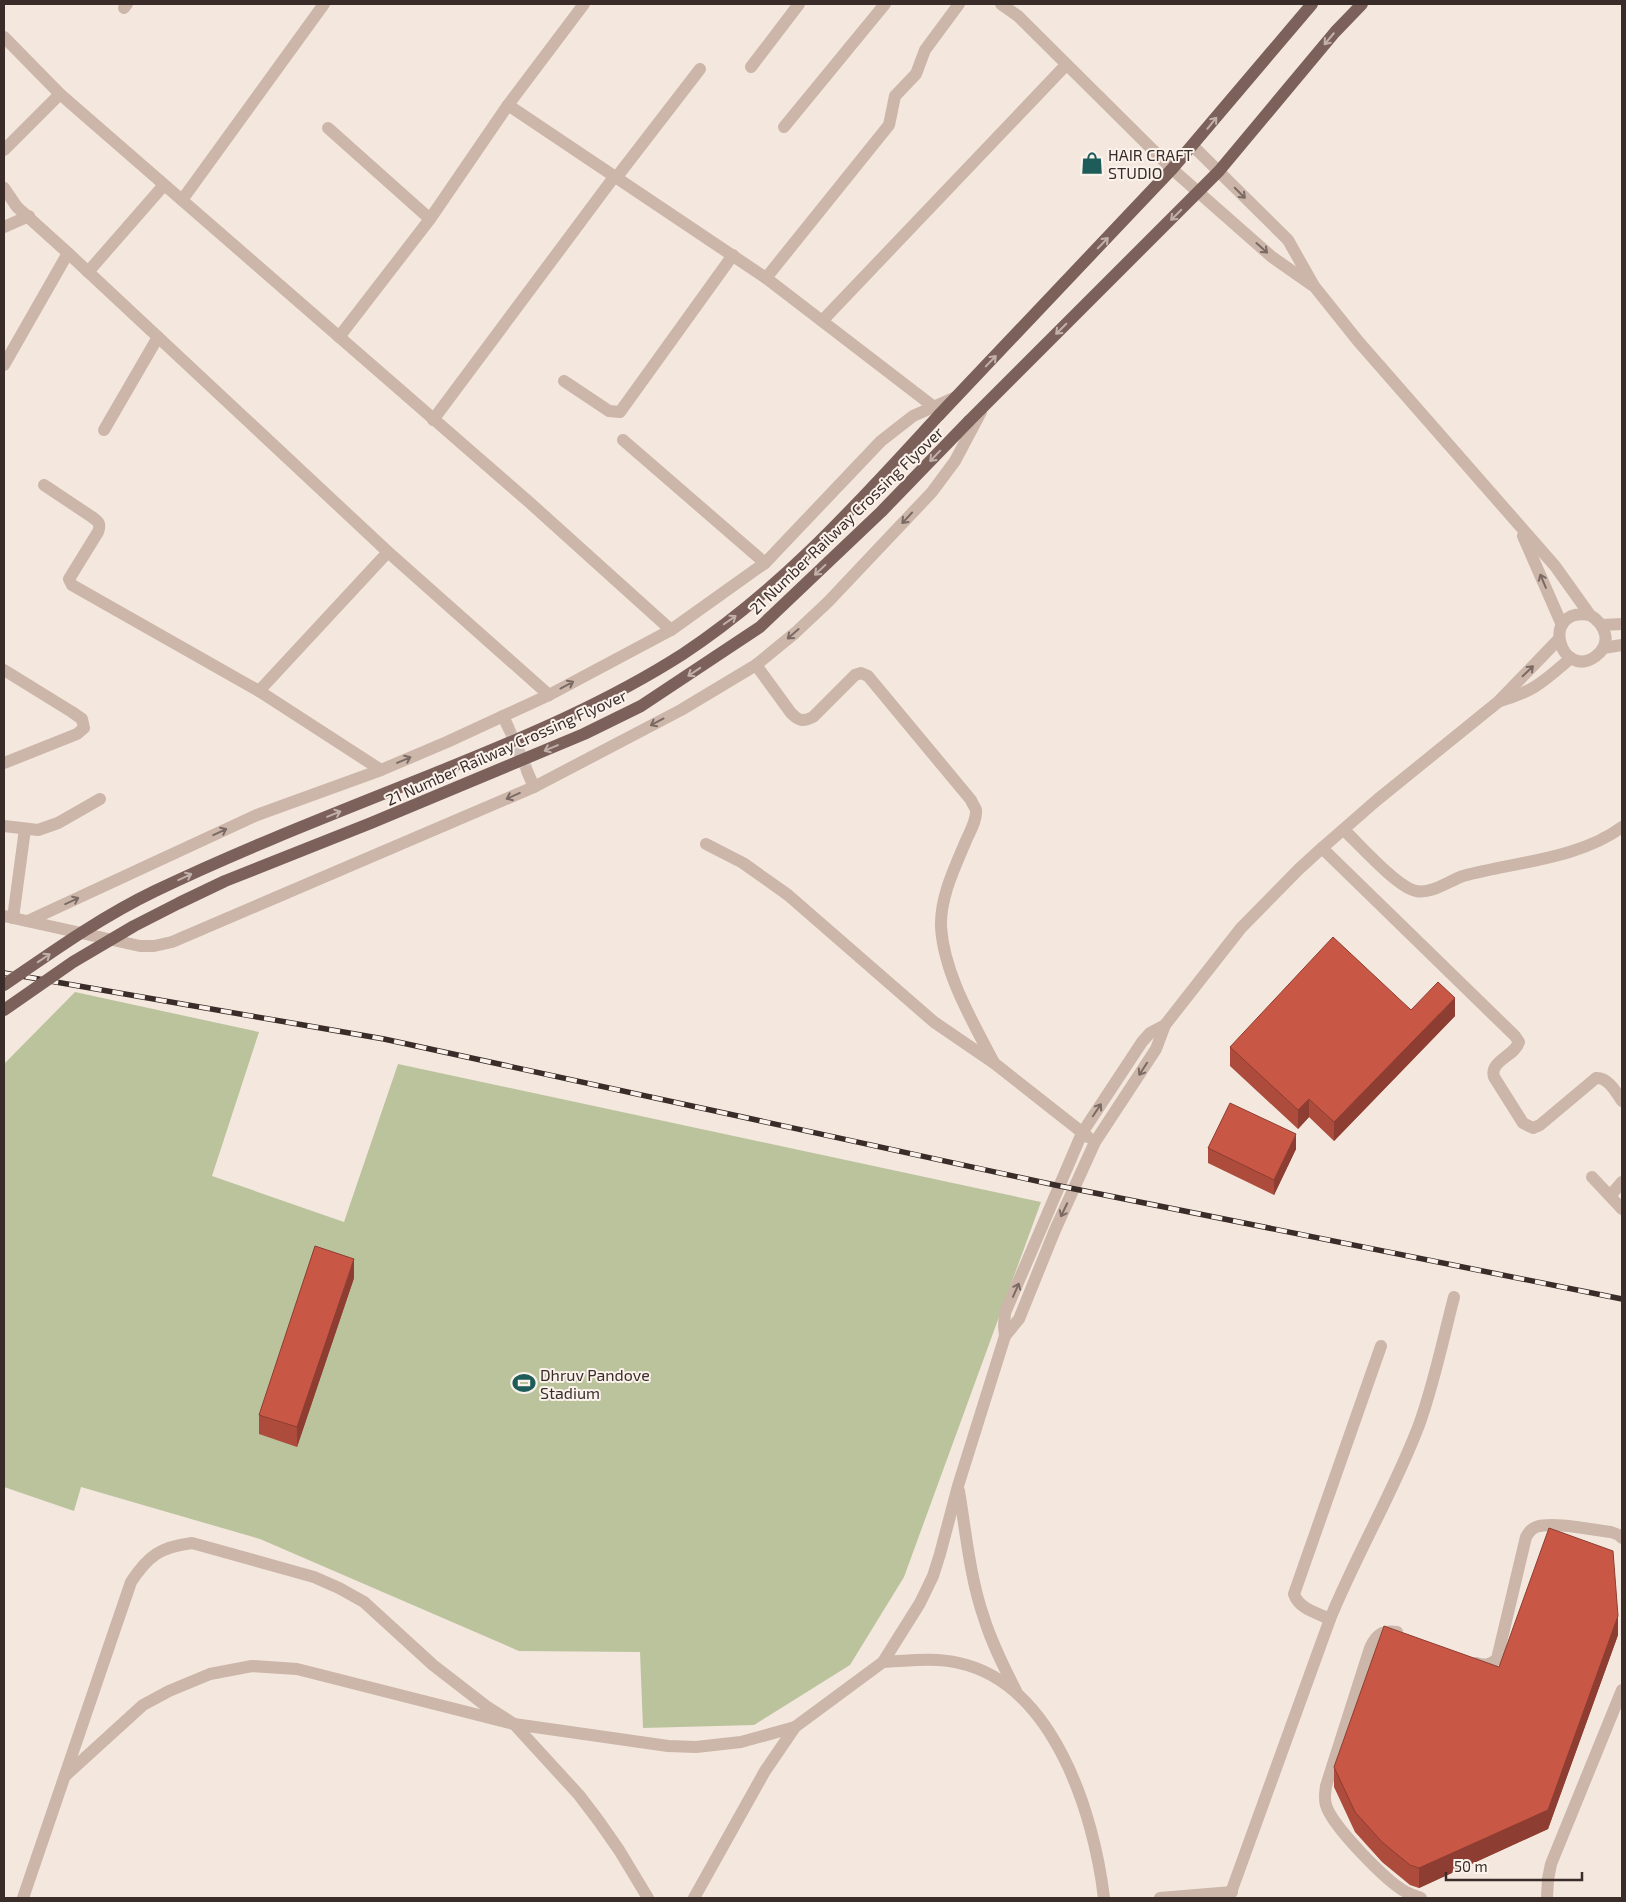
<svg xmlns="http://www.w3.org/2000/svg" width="1626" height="1902" viewBox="0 0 1626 1902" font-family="'Exo 2',sans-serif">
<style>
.green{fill:#bbc39d}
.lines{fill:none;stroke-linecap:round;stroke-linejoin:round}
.minor-tunnel{stroke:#cec2ba;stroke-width:12;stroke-dasharray:12 6;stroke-linecap:butt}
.minor{stroke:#ccb5a9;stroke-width:12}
.major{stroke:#7c615a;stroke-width:12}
.rail-casing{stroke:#392c29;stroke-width:5.5}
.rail{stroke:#fbf2eb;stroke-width:4;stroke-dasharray:11;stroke-linecap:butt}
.major-bridge{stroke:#7c615a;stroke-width:12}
.wall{fill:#ad4b3c}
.shaded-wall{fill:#8d3d31}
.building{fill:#c95746;stroke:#8d3d31}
.oneway{stroke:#c2b1aa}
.oneway2{stroke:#7b6a63}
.labels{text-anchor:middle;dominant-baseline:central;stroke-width:4;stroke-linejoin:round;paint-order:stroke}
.poi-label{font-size:16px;fill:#392c29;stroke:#fbf2eb;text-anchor:start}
.street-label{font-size:16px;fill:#392c29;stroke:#fbf2eb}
</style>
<rect width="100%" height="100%" fill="#f3e7de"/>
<path class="green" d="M75,992L259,1032L212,1176L344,1222L398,1064L1041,1202L904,1577L850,1665L754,1725L643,1728L640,1652L519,1651L260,1539L81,1487L74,1511L4,1487V1064Z"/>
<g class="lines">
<path class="minor-tunnel" d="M510,731L527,770"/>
<g class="minor">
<path d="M1001,4L1018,16L1172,169L1272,257L1312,285"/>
<path d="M124,8L127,4"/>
<path d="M4,37L60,94L529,502L671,630"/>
<path d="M751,67L799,4"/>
<path d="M508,105L766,278L934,407"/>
<path d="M784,127L885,4"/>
<path d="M328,128L430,219"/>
<path d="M1193,146L1288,240L1314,286L1358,341L1555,566L1590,615C1605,624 1613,643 1596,656C1561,682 1538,607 1590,615"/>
<path d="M4,150L60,94"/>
<path d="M4,188L17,207L68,253L388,552L549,695"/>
<path d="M182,200L324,4"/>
<path d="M4,227L29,216"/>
<path d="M88,272L164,185"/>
<path d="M766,278L889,125L895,96L916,74L925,50L959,4"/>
<path d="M822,321L1066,65"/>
<path d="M339,337L430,219L508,105L584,4"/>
<path d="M4,365L68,253"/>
<path d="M564,381L609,411L620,412L733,255"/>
<path d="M433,420L614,177L616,178L700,69"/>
<path d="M104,430L158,337"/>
<path d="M623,440L765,563"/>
<path d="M44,485L92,517C99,522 101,524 98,532L69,579L72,585L259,691L381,770"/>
<path d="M1523,536L1562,625"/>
<path d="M1602,625L1622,624"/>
<path d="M1603,648L1622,645"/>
<path d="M756,665L791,713C799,721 803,722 813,717L855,675L861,673L868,676L971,800C972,803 975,807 976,810C977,821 969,833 965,843C954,869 940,898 941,927C944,974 973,1022 994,1063"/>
<path d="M4,670L72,712L82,719L84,728L77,734L4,763"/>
<path d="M259,691L388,552"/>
<path d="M1500,701C1535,691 1544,681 1571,658"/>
<path d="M503,716L509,729"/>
<path d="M527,771L534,787"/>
<path d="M4,826L38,830L58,823L100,799"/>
<path d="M1344,830C1360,845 1397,887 1416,891C1432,894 1449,881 1463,876C1515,862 1579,859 1622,827"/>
<path d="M706,844L743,863L788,895L934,1022L994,1063L1088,1137"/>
<path d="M1322,848L1515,1036L1519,1042C1515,1056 1489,1061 1494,1077L1523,1123L1533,1128L1540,1125L1596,1078C1608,1077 1616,1092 1622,1101"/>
<path d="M4,916L140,946H154L172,942L534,787L681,710L756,665L795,633L828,602L932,492L955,461L981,412"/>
<path d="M13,918L25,829"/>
<path d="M28,921L257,815L381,770L447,742L549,695L671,630L765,563L881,441L913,416L956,397"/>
<path d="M1592,1177L1622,1209"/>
<path d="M1610,1196L1622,1182"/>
<path d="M1005,1336L1019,1319L1055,1230L1095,1142L1156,1049L1165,1025L1241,928L1299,869L1322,848L1377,800L1498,702L1559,639"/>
<path d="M959,1491C966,1533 970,1578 984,1618C992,1644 1004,1667 1016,1691"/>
<path d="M1330,1619C1317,1613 1299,1609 1294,1594L1381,1346"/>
<path d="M1397,1632C1382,1630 1376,1635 1370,1648L1326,1786C1325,1793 1324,1799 1326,1805C1332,1826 1387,1882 1406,1892C1411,1895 1416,1896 1421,1898"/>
<path d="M883,1662C907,1661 934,1657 959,1663C1054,1684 1094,1814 1104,1898"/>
<path d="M1476,1663C1485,1666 1490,1665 1497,1659L1526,1537C1529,1532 1531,1529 1536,1527C1552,1521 1593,1530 1611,1532L1619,1535L1622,1538"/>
<path d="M65,1776L143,1705L169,1691L210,1674L252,1666L297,1669L514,1724L668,1746L696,1747L741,1742L795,1727"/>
<path d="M23,1898L131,1582C148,1556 160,1547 192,1543L314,1577L339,1588L364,1602L433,1665L486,1706L514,1724L579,1795L598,1820L619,1850L648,1898"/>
<path d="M694,1898L765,1771L795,1727L883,1662L920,1603L933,1576L940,1554L958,1486L1005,1336L1004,1326L1005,1313L1082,1133L1142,1042L1150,1033L1165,1025"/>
<path d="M1160,1898L1232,1892"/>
<path d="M1229,1898L1330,1619C1357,1553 1394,1491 1419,1425C1434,1384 1443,1339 1454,1297"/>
<path d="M1547,1898L1548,1879L1551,1864L1622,1690"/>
</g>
<g class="major">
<path d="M939,415L1172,169L1312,4"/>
<path d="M969,421L1219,171L1335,32L1362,4"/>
</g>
<defs>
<path id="rail" d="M4,973L384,1039L1055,1185L1622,1299"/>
</defs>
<use href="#rail" class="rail-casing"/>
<use href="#rail" class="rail"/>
<g class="major-bridge">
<path d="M4,985C52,952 101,917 155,891C249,846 346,809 443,770C525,737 608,702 683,654C783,588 859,502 939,415"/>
<path d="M4,1010L73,962L134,926L179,903L225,881L371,823L584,734L641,706L760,627L881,512L969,421"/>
</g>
</g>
<g class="wall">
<path d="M1411,1010L1455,1016L1334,1141L1309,1117L1298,1129L1230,1066V1047Z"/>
<path d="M1208,1148L1296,1149L1274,1195L1208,1163Z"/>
<path d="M354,1278L297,1447L259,1434V1415Z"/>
<path d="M1618,1635L1548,1829L1419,1888L1410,1885L1382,1862L1355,1832L1334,1787V1767L1499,1667Z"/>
</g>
<g class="shaded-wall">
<path d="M1455,998V1016L1334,1141V1122Z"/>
<path d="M1309,1099V1117L1298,1129V1110Z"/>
<path d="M1296,1134V1149L1274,1195V1180Z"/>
<path d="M354,1259V1278L297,1447V1427Z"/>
<path d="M1618,1616V1635L1548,1829L1419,1888V1868Z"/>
</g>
<g class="building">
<path d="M1333,937L1411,1010L1438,982L1455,998L1334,1122L1309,1099L1298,1110L1230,1047Z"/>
<path d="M1230,1103L1296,1134L1274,1180L1208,1148Z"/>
<path d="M315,1246L354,1259L297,1427L259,1415Z"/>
<path d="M1549,1528L1613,1551L1618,1616L1548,1810L1419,1868L1410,1865L1382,1842L1355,1812L1334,1767L1384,1626L1499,1667Z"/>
</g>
<defs><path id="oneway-shaft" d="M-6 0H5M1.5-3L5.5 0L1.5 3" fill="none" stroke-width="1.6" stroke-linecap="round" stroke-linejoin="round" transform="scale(1.25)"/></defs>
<g class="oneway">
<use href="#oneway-shaft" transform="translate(1329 39) rotate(130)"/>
<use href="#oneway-shaft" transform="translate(1212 123) rotate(-51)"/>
<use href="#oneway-shaft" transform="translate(1176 215) rotate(135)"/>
<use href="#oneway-shaft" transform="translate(1103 243) rotate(-46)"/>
<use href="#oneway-shaft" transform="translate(1061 329) rotate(135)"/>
<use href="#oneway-shaft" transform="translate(991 361) rotate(-46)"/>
<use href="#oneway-shaft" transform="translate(935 456) rotate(134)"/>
<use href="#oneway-shaft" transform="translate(820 570) rotate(137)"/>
<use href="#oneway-shaft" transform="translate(730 620) rotate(-35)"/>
<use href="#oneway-shaft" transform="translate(694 672) rotate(146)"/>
<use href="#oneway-shaft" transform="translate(551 748) rotate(157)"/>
<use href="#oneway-shaft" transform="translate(334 814) rotate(-22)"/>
<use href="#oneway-shaft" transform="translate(185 877) rotate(-25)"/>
<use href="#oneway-shaft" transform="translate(44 958) rotate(-34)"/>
</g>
<g class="oneway2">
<use href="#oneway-shaft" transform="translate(1240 193) rotate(45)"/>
<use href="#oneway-shaft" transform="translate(1262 248) rotate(42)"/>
<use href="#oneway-shaft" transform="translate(907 518) rotate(133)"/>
<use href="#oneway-shaft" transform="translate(1543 581) rotate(-113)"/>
<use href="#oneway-shaft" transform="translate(793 634) rotate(139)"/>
<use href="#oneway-shaft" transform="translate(1528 671) rotate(-44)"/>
<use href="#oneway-shaft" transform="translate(567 685) rotate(-28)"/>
<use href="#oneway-shaft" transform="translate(657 722) rotate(152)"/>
<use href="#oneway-shaft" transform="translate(404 760) rotate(-23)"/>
<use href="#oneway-shaft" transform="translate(513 796) rotate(156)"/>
<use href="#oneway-shaft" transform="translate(220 832) rotate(-25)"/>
<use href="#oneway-shaft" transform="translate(72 901) rotate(-25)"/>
<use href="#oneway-shaft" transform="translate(1143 1069) rotate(123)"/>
<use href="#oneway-shaft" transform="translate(1097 1110) rotate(-56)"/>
<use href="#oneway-shaft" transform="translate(1064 1210) rotate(115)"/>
<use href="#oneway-shaft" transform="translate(1016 1290) rotate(-66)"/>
</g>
<defs>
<symbol id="shop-bare" viewBox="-9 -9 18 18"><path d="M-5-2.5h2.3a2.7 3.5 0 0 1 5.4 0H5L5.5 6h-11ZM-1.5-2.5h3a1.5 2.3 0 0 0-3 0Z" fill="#1d5c59" stroke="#fbf2eb" stroke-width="2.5" paint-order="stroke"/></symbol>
<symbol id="stadium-bare" viewBox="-9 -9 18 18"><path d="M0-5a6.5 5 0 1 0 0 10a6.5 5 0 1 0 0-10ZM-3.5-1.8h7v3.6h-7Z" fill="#1d5c59" stroke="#fbf2eb" stroke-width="2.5" paint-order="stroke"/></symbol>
</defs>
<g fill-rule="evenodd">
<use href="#shop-bare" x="1076" y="147" width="32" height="32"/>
<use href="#stadium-bare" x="508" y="1367" width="32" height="32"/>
</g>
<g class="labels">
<g class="poi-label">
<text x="1108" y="154">HAIR CRAFT<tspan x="1108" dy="18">STUDIO</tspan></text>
<text x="540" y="1374">Dhruv Pandove<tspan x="540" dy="18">Stadium</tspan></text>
</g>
<g class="street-label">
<text transform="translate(846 520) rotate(-44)">21 Number Railway Crossing Flyover</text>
<text transform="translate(506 747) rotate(-24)">21 Number Railway Crossing Flyover</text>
</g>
</g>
<rect width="1626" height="1902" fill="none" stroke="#392c29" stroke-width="10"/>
<path d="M1446 1872v8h136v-8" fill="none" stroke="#392c29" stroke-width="2.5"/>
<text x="1454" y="1872" font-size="15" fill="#392c29" stroke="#fbf2eb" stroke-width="4" paint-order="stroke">50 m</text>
</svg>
